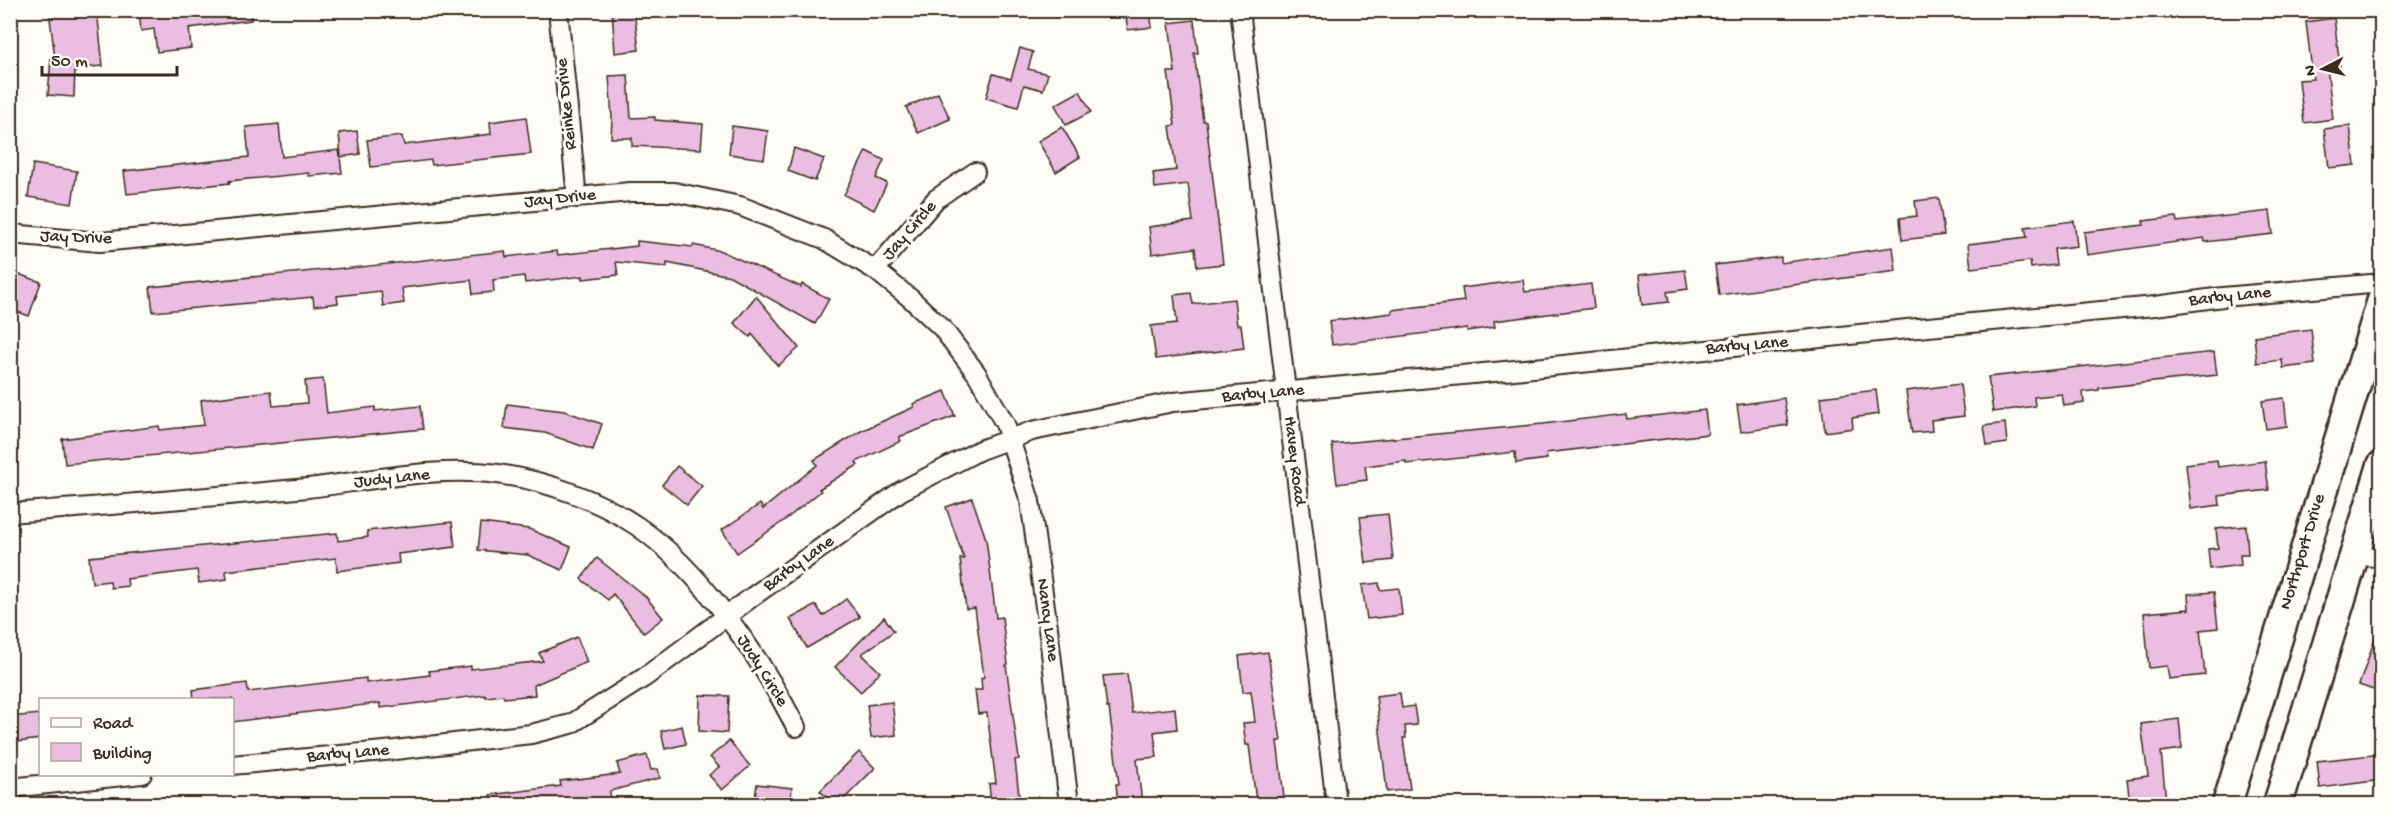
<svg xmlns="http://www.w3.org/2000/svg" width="2392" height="815" viewBox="0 0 2392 815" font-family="'Gochi Hand',sans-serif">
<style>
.building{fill:#ebbde0;stroke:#3b2a1e;stroke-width:1.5}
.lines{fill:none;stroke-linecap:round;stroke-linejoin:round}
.street-casing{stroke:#3b2a1e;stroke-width:22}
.primary-casing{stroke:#3b2a1e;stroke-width:33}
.street{stroke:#fdfcf7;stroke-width:18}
.primary{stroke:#fdfcf7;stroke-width:28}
.labels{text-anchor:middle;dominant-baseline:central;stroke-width:6;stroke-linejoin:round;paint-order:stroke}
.street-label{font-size:18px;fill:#3b2a1e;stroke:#fdfcf7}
</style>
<rect width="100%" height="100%" fill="#fdfcf7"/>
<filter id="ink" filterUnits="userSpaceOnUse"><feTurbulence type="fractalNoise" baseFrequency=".0167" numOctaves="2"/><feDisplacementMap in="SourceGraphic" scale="12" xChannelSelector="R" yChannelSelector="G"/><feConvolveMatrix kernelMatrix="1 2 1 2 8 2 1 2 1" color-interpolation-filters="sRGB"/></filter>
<g filter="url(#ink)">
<g class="building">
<path d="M49,10H97L103,66L75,68L74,97L48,95L51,58L55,59Z"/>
<path d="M139,10H251V20L189,28L191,48L157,52L154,29L141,31Z"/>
<path d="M612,10H634L639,50L615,53Z"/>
<path d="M1150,10L1152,27L1128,30L1125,12Z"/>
<path d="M2334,18L2340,66L2327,67L2333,119L2304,123L2299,80L2313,79L2306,22Z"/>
<path d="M1194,20L1198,53H1194L1203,121H1206L1223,264L1197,267L1195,248L1152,254L1149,227L1193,221L1188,184L1155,188L1153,173L1176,170L1170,126L1175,125L1168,72H1175L1169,23Z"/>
<path d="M1020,48L1033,52L1028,69L1048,74L1043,90L1024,85L1018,107L986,98L993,74L1011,79Z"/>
<path d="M628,75L631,118L655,117V120L703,124L701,149L632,146V138H611L612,118L609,76Z"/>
<path d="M1080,91L1091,112L1066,125L1055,105Z"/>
<path d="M938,93L950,119L918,133L906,107Z"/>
<path d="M526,117L531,154L432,165L431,160L371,167L367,140L402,136L404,145L491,134L490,122Z"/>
<path d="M279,124L282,157L339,150L342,173L309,176V173L229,181L230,183L127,194L124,171L249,157L246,127Z"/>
<path d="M732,126L768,131L764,159L729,154Z"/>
<path d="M2350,126L2355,165L2329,168L2324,129Z"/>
<path d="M1062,127L1080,157L1056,172L1038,141Z"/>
<path d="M357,131L360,154L341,157L339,133Z"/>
<path d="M794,148L824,159L815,181L788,171Z"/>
<path d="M866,151L884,160L876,178L887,183L874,210L844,195Z"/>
<path d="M33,164L77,171L72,204L28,197Z"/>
<path d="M1939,198L1944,235L1902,240L1900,218L1917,216L1915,201Z"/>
<path d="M2270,211L2273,234L2205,242L2204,238L2087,255L2084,232L2144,225L2143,221L2176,217L2177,222Z"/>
<path d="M2074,221L2077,246L2054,249L2056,265L2031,268L2030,261L1971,268L1968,244L2027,237L2025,227Z"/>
<path d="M637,241L693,247V245L721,251L801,287L802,284L829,299L815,324L730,276L667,263V267L616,262L618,275L583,279V276L525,283L524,276L493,280L494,292L473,294L471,280L402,288L404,303L383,306L381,291L337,296L338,303L314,306L313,297L153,312L150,287L343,268V269L505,251L506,257L557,251L558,255L637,246Z"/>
<path d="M1893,247L1896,271L1719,295L1715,265L1781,257V263Z"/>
<path d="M1685,270L1688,289L1667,292L1669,302L1642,305L1639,275Z"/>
<path d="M15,273L41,282L29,316L10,309V287Z"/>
<path d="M1523,280L1525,292L1591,284L1594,308L1494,321L1495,327L1467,331V328L1332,345L1329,321L1392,313V310L1464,301L1462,288Z"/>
<path d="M1191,293L1193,304L1234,299L1237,325H1241L1244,348L1156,359L1151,326L1177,323L1174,295Z"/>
<path d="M756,296L799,348L778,366L752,334L750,337L734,323Z"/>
<path d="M2311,329L2315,364L2283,368L2282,360L2257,363L2254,336Z"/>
<path d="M2214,352L2217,375L2099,388V390L2083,392L2084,403L2064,406L2062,394L2034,397L2035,406L1993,412L1988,377Z"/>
<path d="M323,379L327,413L375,407V411L420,406L423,429L65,464L62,439L159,426L160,430L204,425L201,400L271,391L273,406L307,403L305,381Z"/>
<path d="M1960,384L1964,416L1931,420L1932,431L1912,433L1906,391Z"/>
<path d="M1876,390L1879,414L1852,418L1853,428L1825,432L1821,397Z"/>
<path d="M945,391L955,416L899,437L901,441L856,462L858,465L819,489L821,491L785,520L737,553L722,530L760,504L763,509L817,465L814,460L861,431L914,407L913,404Z"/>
<path d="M1784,398L1788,425L1741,432L1737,405Z"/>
<path d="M2284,398L2287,426L2266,429L2262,401Z"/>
<path d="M507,404L564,411L602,424L593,450L545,433L504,428Z"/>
<path d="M1705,410L1708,434L1546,453L1547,459L1516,463L1515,452L1406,464V461L1365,466L1367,480L1337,484L1332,444L1543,424L1626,414L1627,419Z"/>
<path d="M2005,423L2007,443L1987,446L1984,426Z"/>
<path d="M2217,460L2218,467L2265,461L2269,490L2219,496L2220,505L2191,509L2186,464Z"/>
<path d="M677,466L702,486L687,505L662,485Z"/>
<path d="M972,498L986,539L996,618L1002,617L1008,664L1006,665L1019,759L1015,760L1020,804H991L989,784L996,783L987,713L978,714L975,690H982L981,678L984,677L975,608L966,609L960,559H964L946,507Z"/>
<path d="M1388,514L1393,560L1366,563L1360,517Z"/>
<path d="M452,522L455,547L398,554L399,563L337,571L336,558L226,571L227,579L199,583L197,570L127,579L128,586L111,588L110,581L92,583L89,557L337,533L338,541L368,537L367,531Z"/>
<path d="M481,523L529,529L571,547L562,570L528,555L478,550Z"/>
<path d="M2246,526L2248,554H2240L2241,565L2210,569L2208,549L2218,548L2216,529Z"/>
<path d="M597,558L646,597L663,618L644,633L613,594L608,600L581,579Z"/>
<path d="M1379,583L1380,590L1399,588L1402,615L1367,619L1362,585Z"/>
<path d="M2214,592L2218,628L2200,630L2205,675L2169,679L2167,666L2149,668L2144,613L2189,609L2188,594Z"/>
<path d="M846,599L860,617L807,648L790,619L816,605L823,616Z"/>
<path d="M884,617L894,631L862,654L880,672L861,692L835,667Z"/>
<path d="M2379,627L2382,628V693L2359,685Z"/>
<path d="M577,637L587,662L534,685L535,695L504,698L503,695L486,697L485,695L380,708V703L232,722V699H194L193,690L247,683L248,692L366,678V683L430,675L429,671L471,666V669L543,661L539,653Z"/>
<path d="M1268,652L1281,741H1277L1284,797L1256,801L1249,745H1246L1243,723L1255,722L1251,691L1243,692L1239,656Z"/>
<path d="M1127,674L1132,713L1175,708L1177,729L1154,732L1157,757L1137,759L1142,804H1118L1116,784H1119L1109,708H1107L1103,676Z"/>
<path d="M1400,693L1402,708L1414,706L1417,725L1405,726L1406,738H1403L1410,789L1387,792L1376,696Z"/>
<path d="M700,695L729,696L727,733L699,731Z"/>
<path d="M892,702L896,735L871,738L867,705Z"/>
<path d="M40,714V739L10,743V717Z"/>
<path d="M2179,719L2182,749L2161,752L2166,801L2130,804L2127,779L2148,776L2141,724Z"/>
<path d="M682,726L686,744L665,749L661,731Z"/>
<path d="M729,741L750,766L722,790L709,775L719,767L710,757Z"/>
<path d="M859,752L875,768L839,804H834L820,791Z"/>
<path d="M2382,754V780L2320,788L2317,761Z"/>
<path d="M647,755L651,770L658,769L660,778L610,791L611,804H490V795L561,786L560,781L620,774L617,763Z"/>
<path d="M757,784L792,788L790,804H754Z"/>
</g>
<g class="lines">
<defs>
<g id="street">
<path d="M558,10L577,198"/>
<path d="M1240,10L1336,804"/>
<path d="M10,234L100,242L630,192H674L740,206L824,239L875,270L910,298L942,328L977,374L1005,424L1030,501L1048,628L1069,804"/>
<path d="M875,270L936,199L975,172"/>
<path d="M10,513C110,506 209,497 308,488C370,481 435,466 498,474C546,481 597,499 637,526C701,570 761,658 796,727"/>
<path d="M2354,556L2382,557"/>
<path d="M232,765L395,750L531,734L571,724L645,677L752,597L901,491L980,450L1032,431L1173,402L1505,371L1907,329L2155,306L2223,297L2382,283"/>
<path d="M10,788L142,774"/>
</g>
<g id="primary">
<path d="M2227,804L2382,300"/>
<path d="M2278,804L2382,465"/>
</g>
</defs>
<use href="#street" class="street-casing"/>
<use href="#primary" class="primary-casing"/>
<use href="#street" class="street"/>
<use href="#primary" class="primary"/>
</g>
</g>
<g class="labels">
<g class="street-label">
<text transform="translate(567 104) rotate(-96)">Reinke Drive</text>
<text transform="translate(560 199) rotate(-6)">Jay Drive</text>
<text transform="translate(910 231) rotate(-49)">Jay Circle</text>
<text transform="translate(76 238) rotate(2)">Jay Drive</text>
<text transform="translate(2230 297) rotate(-6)">Barby Lane</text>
<text transform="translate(1747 346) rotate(-5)">Barby Lane</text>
<text transform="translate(1263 394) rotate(-5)">Barby Lane</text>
<text transform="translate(1294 461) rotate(83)">Havey Road</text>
<text transform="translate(392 479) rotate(-6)">Judy Lane</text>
<text transform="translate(2303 552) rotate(-73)">Northport Drive</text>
<text transform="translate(799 564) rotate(-36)">Barby Lane</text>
<text transform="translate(1047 620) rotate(82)">Nancy Lane</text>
<text transform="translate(762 671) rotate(58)">Judy Circle</text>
<text transform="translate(348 754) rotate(-5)">Barby Lane</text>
</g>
</g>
<rect width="2392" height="815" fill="none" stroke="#fdfcf7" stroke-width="36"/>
<rect x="18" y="18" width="2356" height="779" fill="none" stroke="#3b2a1e" stroke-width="2" filter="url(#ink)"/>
<rect x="39" y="698" width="195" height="78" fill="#fdfcf7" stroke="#afa8a0" stroke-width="1.5"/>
<rect x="51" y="718" width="30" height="9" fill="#fdfcf7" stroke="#afa8a0" stroke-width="1.5"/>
<text x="93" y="728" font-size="18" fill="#3b2a1e">Road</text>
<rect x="51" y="743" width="30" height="18" fill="#ebbde0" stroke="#afa8a0" stroke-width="1.5"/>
<text x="93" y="758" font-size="18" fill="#3b2a1e">Building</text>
<g transform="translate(2323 69) rotate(263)" stroke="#fdfcf7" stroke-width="4.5" paint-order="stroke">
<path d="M0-4.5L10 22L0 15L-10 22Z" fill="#3b2a1e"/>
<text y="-9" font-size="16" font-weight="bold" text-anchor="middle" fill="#3b2a1e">N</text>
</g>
<path d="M42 66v9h135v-9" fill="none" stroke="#3b2a1e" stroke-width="3"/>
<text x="51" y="66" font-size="18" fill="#3b2a1e" stroke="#fdfcf7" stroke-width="4.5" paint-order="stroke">50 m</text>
</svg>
